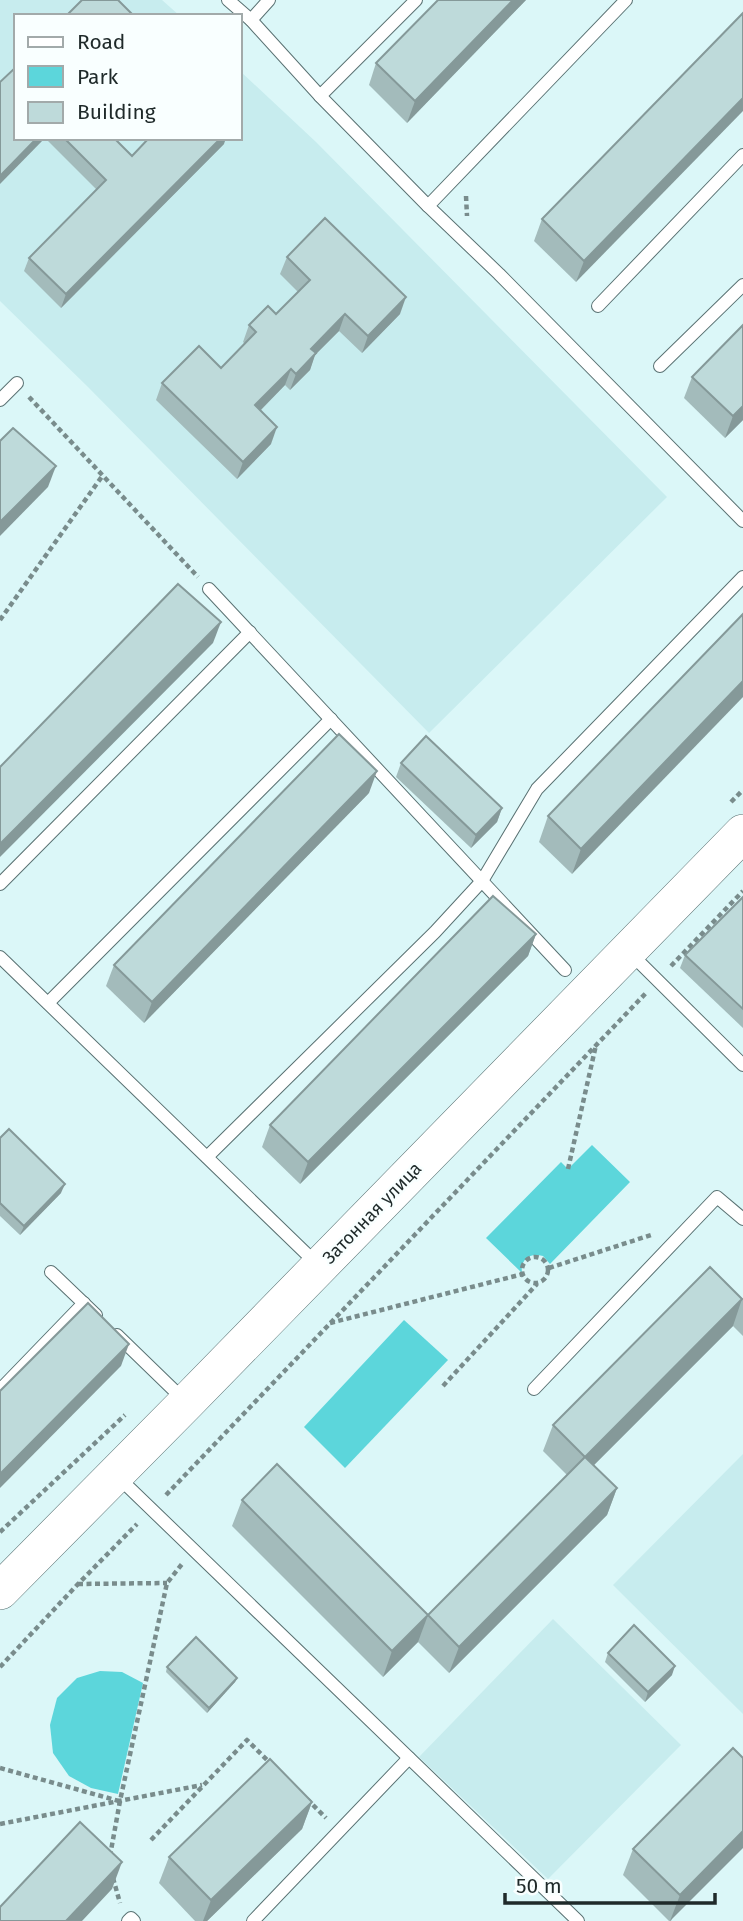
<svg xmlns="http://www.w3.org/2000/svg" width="743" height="1921" viewBox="0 0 743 1921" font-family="'Fira Sans',sans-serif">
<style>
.built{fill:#c7ecee}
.green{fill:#5cd6db}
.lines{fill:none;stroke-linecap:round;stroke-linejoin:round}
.lane-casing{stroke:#597172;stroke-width:14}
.secondary-casing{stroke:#597172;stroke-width:38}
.path{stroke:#798c8c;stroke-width:4.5;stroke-dasharray:5 3.5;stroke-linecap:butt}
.lane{stroke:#fff;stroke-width:12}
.secondary{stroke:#fff;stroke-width:37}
.wall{fill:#a3bbbb}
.shaded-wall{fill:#859999}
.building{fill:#bedada;stroke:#859999;stroke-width:2}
.labels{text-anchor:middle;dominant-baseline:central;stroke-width:5;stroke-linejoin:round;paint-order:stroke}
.street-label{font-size:18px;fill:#1f2a2a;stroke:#f9ffff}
</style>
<rect width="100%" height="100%" fill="#dbf7f8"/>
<g class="built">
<path d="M0,0H162L180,16H16V138H240V71L316,142L667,497L429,733L88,387L0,301Z"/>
<path d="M743,1454V1714L613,1585Z"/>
<path d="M553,1619L681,1745L548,1879L419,1757Z"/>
</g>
<g class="green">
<path d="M592,1145L630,1182L550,1264L543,1256C530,1252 520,1259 522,1273L486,1238L561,1162L568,1169Z"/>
<path d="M404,1320L448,1360L345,1468L304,1427Z"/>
<path d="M100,1671L122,1672L143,1683L118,1794L91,1788L69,1776L53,1753L50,1725L57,1698L77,1678Z"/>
</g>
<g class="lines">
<defs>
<g id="lane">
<path d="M228,0L251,20"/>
<path d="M269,0L251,20L320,96L416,0"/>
<path d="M626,0L428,206L499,274L743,521"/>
<path d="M320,96L428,206"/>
<path d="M598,306L743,155"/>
<path d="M660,366L743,285"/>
<path d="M0,400L17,383"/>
<path d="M209,589L565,970"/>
<path d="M0,884L250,632"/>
<path d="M629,952L743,1065"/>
<path d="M0,957L317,1264"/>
<path d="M48,1003L331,719"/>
<path d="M207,1157L435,932L482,881L537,789L743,577"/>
<path d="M51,1272L96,1315"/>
<path d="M117,1335L184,1400"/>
<path d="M534,1389L717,1197L743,1219"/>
<path d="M0,1390L84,1303"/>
<path d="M116,1475L578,1921"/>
<path d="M128,1921L131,1918L134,1921"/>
<path d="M253,1921L409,1758"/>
</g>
<path id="secondary" d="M0,1591L187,1402L743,833"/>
</defs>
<use href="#lane" class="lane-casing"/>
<use href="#secondary" class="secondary-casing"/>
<g class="path">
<path d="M466,196L467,216"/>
<path d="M29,397L198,577"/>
<path d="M0,620L103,475"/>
<path d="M731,802L743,790"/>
<path d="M671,966L743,891"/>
<path d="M568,1169L596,1045"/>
<circle cx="535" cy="1270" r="13"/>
<path d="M549,1268L651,1235"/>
<path d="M330,1323L523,1274"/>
<path d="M443,1386L537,1284"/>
<path d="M166,1495L646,993"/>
<path d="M0,1532L125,1415"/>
<path d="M78,1584L167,1583"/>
<path d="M0,1667L78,1584L137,1524"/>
<path d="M0,1768L119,1801"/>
<path d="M307,1799L326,1818"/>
<path d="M0,1824L202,1785"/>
<path d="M151,1840L247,1740L271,1764"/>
<path d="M110,1856L120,1801L167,1583L182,1564"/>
<path d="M113,1878L120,1903"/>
</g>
<use href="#lane" class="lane"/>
<use href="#secondary" class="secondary"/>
</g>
<g class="wall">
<path d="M438,0H526L407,123L369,85L376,63Z"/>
<path d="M743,13L576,282L534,241L542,219Z"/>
<path d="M16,138H114L132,156L224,144L61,308L24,271L29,258L97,190L45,138Z"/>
<path d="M287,257L400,314L362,353L339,331L315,355L310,370L290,390L285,385L261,410L271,444L237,479L156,400L162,383L221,368L245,344L243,342L249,325L276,314L298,292L280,274Z"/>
<path d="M692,377L743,420L725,438L684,398Z"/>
<path d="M743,614L572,874L539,842L548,816Z"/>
<path d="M401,763L502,808L497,822L471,848L396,777Z"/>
<path d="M369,793L144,1023L106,986L114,965Z"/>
<path d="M743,897V1028L680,968L685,955Z"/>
<path d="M536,934L528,956L300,1184L262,1147L270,1125Z"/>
<path d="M0,1138L61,1193L20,1235L0,1216Z"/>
<path d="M743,1298V1336L733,1326L594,1465L617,1488L607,1515L449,1673L418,1642L383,1677L232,1526L242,1500L428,1615L567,1475L543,1451L553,1425Z"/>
<path d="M608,1653L672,1675L645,1702L605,1662Z"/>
<path d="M167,1667L237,1678L235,1682L207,1713L166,1672Z"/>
<path d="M743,1758L671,1921H669L623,1875L633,1849Z"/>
<path d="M312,1802L302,1829L207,1921H195L159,1883L169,1857Z"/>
</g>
<g class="shaded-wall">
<path d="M513,0H526L407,123L415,101Z"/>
<path d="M743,98V111L576,282L584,261Z"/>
<path d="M37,138H45L0,184V176Z"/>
<path d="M221,138H226L224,144L61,308L66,294Z"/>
<path d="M406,297L400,314L362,353L368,336Z"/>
<path d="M345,314L339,331L315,355L310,370L290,390L296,374L311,349Z"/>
<path d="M291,369L285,385L249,422L255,405Z"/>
<path d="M743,406V420L725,438L733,416Z"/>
<path d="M277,427L271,444L237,479L243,462Z"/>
<path d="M56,466L48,487L0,536V522Z"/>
<path d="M221,622L213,643L0,857V844Z"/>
<path d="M743,681V697L572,874L581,849Z"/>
<path d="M377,771L369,793L144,1023L152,1002Z"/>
<path d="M502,808L497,822L471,848L476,835Z"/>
<path d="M536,934L528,956L300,1184L308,1162Z"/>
<path d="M65,1184L61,1193L20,1235L24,1226Z"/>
<path d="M742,1299L733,1326L575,1484L585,1457Z"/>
<path d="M129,1344L121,1366L0,1488V1474Z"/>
<path d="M617,1488L607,1515L449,1673L459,1647Z"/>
<path d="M428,1615L418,1642L383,1677L392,1651Z"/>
<path d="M675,1666L672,1675L645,1702L648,1692Z"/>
<path d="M237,1678L235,1682L207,1713L209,1708Z"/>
<path d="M312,1802L302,1829L207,1921H203L211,1900Z"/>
<path d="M743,1831V1848L670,1921L680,1895Z"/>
<path d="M122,1862L112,1889L82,1921H66Z"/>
</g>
<g class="building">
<path d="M82,0H118L134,16H66Z"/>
<path d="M438,0H513L415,101L376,63Z"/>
<path d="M743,13V98L584,261L542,219Z"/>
<path d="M16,67V138H37L0,176V82Z"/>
<path d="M64,138H114L132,156L149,138H221L66,294L29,258L106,180Z"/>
<path d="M325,218L406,297L368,336L345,314L311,349L316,353L296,374L291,369L255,405L277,427L243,462L162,383L199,346L221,368L256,332L249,325L268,306L276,314L310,280L287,257Z"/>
<path d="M743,325V406L733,416L692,377Z"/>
<path d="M13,428L56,466L0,522V441Z"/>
<path d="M178,584L221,622L0,844V767Z"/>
<path d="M743,614V681L581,849L548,816Z"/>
<path d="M339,734L377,771L152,1002L114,965Z"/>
<path d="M426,736L502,808L476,835L401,763Z"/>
<path d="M493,896L536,934L308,1162L270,1125Z"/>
<path d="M743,897V1009L685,955Z"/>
<path d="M9,1129L65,1184L24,1226L0,1203V1138Z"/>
<path d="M710,1267L742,1299L585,1457L553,1425Z"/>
<path d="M88,1303L129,1344L0,1474V1391Z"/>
<path d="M585,1457L617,1488L459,1647L428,1615Z"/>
<path d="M277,1464L428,1615L392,1651L242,1500Z"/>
<path d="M634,1625L675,1666L648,1692L608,1653Z"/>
<path d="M196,1637L237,1678L209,1708L167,1667Z"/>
<path d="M733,1748L743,1758V1831L680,1895L633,1849Z"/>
<path d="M270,1759L312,1802L211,1900L169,1857Z"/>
<path d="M80,1822L122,1862L66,1921H0V1907Z"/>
</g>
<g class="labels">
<g class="street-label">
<text transform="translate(372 1213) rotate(-46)">Затонная улица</text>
</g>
</g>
<rect x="14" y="14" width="228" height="126" fill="#f9ffff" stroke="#a2aaaa" stroke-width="2"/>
<rect x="28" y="37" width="35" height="10" fill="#ffffff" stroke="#a2aaaa" stroke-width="2"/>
<text x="77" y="49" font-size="21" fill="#1f2a2a">Road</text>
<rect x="28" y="66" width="35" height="21" fill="#5cd6db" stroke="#a2aaaa" stroke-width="2"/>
<text x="77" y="84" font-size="21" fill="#1f2a2a">Park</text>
<rect x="28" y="102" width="35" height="21" fill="#bedada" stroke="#a2aaaa" stroke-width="2"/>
<text x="77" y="119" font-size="21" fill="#1f2a2a">Building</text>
<path d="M505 1893v10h210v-10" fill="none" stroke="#1f2a2a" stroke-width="3.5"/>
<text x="516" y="1893" font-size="21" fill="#1f2a2a" stroke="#f9ffff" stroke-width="5" paint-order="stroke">50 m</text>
</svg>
